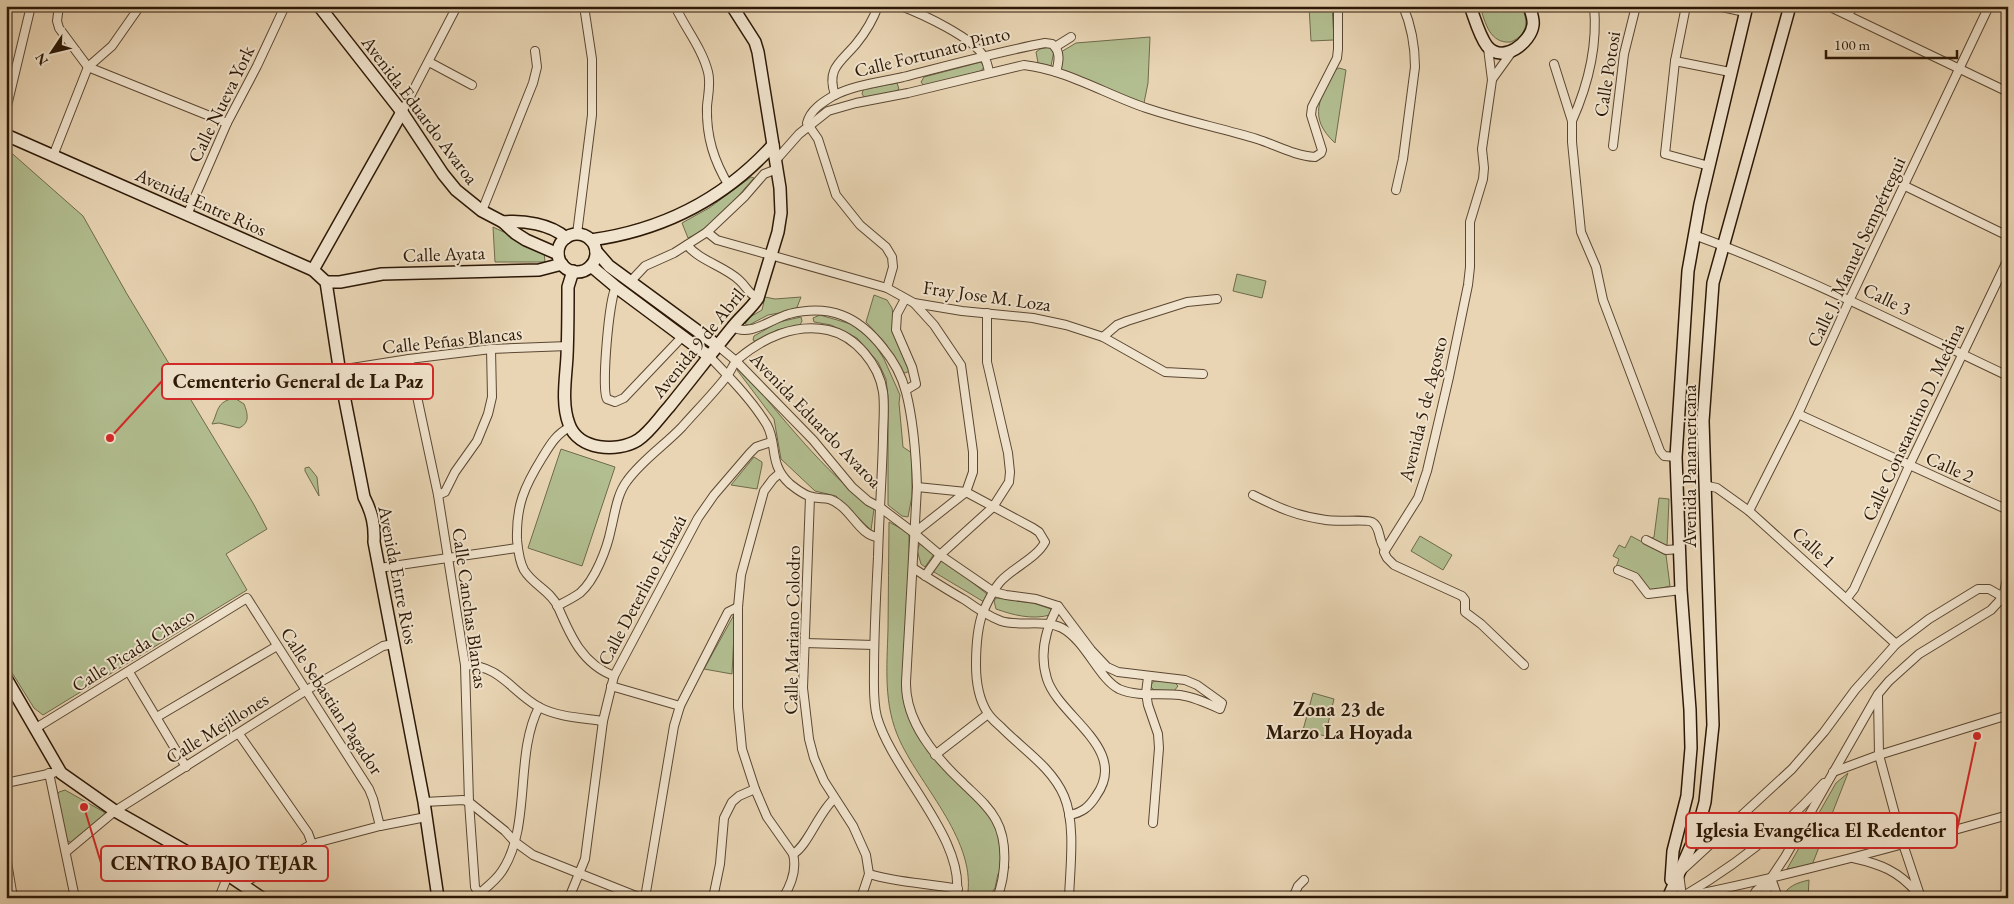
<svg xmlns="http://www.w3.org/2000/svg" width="2014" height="904" viewBox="0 0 2014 904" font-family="'EB Garamond',serif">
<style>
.green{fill:#b2be90;stroke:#6f6b4b}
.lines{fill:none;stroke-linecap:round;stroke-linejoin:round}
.street-casing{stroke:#5b4732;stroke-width:10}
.secondary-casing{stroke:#2c1806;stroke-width:14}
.street{stroke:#f1e4ce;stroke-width:8}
.secondary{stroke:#f1e4ce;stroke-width:11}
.labels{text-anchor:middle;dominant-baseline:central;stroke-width:4;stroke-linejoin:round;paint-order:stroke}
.street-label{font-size:19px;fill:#2c1806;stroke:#f1e4ce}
.neighbourhood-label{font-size:20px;font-weight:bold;fill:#2c1806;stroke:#f1e4ce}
.leader{fill:none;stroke:#d62828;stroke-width:2}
.callout-dot{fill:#d62828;stroke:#f1e4ce;stroke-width:2}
.callout{fill:#f1e4ce;stroke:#d62828;stroke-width:2}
.callout-label{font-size:20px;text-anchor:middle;font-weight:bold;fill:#2c1806}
</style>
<rect width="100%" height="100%" fill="#e9d5b4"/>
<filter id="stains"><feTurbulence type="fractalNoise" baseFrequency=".004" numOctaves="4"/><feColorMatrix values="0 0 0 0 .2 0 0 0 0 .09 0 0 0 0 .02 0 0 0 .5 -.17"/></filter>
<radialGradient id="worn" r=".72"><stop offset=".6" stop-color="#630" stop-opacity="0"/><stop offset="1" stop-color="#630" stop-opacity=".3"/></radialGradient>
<g class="green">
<path d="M1309,6H1332L1334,40L1311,41Z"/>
<path d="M1480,6H1521C1529,21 1528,34 1511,42C1490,44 1485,23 1480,6Z"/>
<path d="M1150,37L1148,83L1144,103L1064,73L1059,66L1061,52L1076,43Z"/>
<path d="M1050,47L1054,51L1051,66L1038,63L1036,52L1040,49Z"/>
<path d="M981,62L984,67L981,71L924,86L921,82L924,77Z"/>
<path d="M1339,68L1346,70L1335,143C1307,117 1320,98 1335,70Z"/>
<path d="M897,83L899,89L896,91L865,98L862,94L863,90Z"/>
<path d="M6,146L7,149L83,216L127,294L253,503L267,529L226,554L247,590L43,715L34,708L6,663Z"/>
<path d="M751,177L754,178C734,200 716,226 688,238L682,223L709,208Z"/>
<path d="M493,227L544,251L545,262H495Z"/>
<path d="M1237,274L1266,281L1262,298L1233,291Z"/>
<path d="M874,295L887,300L892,308L896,336L910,371L905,373L901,371L886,344L866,322Z"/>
<path d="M765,297L775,299L801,297L796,310L768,315L749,325L745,324L750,317L762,310Z"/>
<path d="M820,315L851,324L863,333L874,343L884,359L900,395L899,403L903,447L912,453V496L908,517L902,516L888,505V397L886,379L878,362L857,338L831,325L814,322L813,318Z"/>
<path d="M801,317L802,321L800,325L777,330L756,342L753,340L754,336L779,322Z"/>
<path d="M740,367C781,416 823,471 874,509L871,530L836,496L815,491L781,459L774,419L737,370Z"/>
<path d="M231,399H236L244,404C248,414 250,423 239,428L219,423L212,424C218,413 216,403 231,399Z"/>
<path d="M561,449L615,467L582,566L528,548Z"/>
<path d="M754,457L762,462V465L757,489L731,485Z"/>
<path d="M309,467L317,477L319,496L305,471V468Z"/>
<path d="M1659,498L1669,499L1667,547L1650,539L1654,537Z"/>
<path d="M889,522L909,533L910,687L911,707L924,733L944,764L1002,830L1009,868L998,874L995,888L988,898H967C978,843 922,788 900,741C883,705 887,667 888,629C888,593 889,558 889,522Z"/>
<path d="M1420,536L1452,555L1443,570L1411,551Z"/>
<path d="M1631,536L1666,555L1670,586L1650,591L1636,576L1616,567L1619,559L1613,556L1619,545L1625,548Z"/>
<path d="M920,544L934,554L925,567L921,564L917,550Z"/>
<path d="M941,561L946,562L987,594L989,596L984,602L934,572V568Z"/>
<path d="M996,598L1033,603L1051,609L1050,615C1032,620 1013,615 996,609L994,601Z"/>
<path d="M735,613L732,674L704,669Z"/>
<path d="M1154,681L1174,682L1178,686L1174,691L1154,690L1150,686Z"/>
<path d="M1313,693L1334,699L1325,736L1303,730Z"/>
<path d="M1848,773L1812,865L1787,869L1836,783Z"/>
<path d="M65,790L104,812L105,816L72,843L66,840L57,795L59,792Z"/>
<path d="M1809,880L1808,898H1781C1788,886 1796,883 1809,880Z"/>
</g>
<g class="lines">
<defs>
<g id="street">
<path d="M59,6L57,21L59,28L88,67L227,123"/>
<path d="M675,6C685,28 702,48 708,72C711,83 708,95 707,106C706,137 714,161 729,186"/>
<path d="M901,6C922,14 974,38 984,57C987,61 988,67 989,72"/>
<path d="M1686,6L1675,61L1665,154L1709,166"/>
<path d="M1717,6L1745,12"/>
<path d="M1828,6L2008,92"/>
<path d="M1848,15L1853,6"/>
<path d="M1055,47L1071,37"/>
<path d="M1488,48L1492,80L1482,149L1484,168L1483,179L1470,222V267L1468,285L1449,377L1427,471L1418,498L1384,552L1387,558L1394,565L1462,596L1465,600V612L1481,624L1524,665"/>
<path d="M1675,61L1730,72"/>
<path d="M429,62L472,85"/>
<path d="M1554,64L1572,121V142L1581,232L1596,267L1603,300L1660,451L1664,456L1676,457"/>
<path d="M1493,78L1511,53"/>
<path d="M835,95C826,68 841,62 856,44C865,33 873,20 878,6"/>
<path d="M6,110L31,6"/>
<path d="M402,112L457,6"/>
<path d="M1572,121C1588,85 1598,47 1594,6"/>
<path d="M1613,146L1624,54L1636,6"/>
<path d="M53,156L88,67L112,46L140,6"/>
<path d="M776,160L799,134L828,111L856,103L908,93L1024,65C1067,70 1105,94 1146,108C1182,120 1220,128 1257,139C1276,145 1295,156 1315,157L1321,153L1322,150L1311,115L1312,107L1337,58L1338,49V6"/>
<path d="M1905,186L2008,236"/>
<path d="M1396,190L1403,159L1415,67C1415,47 1411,25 1403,6"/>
<path d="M482,211L533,83L537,67L535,51"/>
<path d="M187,215L227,123L257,66L285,6"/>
<path d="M707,232L717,240L887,288L914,303L962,311L1033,318L1066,325L1103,337L1165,372L1203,374"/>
<path d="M577,234L592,115V59L584,6"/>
<path d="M1694,235C1802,274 1904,327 2008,376"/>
<path d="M687,245C700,261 724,266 739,280C747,287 748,294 758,298"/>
<path d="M630,282L645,266L674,253L707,232L745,196L764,174L777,169"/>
<path d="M616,287C609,298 601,390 607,399L615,402L624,398L682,337"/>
<path d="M887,288L893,267L892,257L886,247L860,225L836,195L818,139L807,123C810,110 823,102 833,96C854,85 881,82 903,77C950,65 997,52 1045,43L1052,44C1061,51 1059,62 1056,72"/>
<path d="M905,299L897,314L896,330L912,367L916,384L906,390"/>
<path d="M733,327C750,337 771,319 789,314C830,304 858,316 883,348C893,360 902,377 906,392C914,423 916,455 917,487L906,682C905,722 935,757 963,783C974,794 988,805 996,820C1008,841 1006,875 997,898"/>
<path d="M1103,337L1117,325L1127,321L1187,302L1217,299"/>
<path d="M718,346L736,361L813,440L852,487L868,501L881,508L914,533L940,555L994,592L1006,595L1036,599L1058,606L1091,650L1107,667L1118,672L1185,680L1197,685L1222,703L1220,709C1207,703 1194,697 1180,695C1161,693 1137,697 1119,689C1099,679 1086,641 1062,628C1044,619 1020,627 1001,621C988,616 976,608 965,600C947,590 930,579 913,568"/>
<path d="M710,357C730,378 752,400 767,425C778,445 768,464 790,484C795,488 803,494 809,496C822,501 827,494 841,506C853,515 862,536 878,537"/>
<path d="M409,359L438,495L465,665L469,802L475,887L479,894"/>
<path d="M339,370L409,359L491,349L568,346"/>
<path d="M1798,414L2008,510"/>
<path d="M570,427C556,434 550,445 542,458C524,487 516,506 517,540C518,550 519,561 524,570C533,585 551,591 558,607C570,635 582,664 614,676"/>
<path d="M780,473L773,479L764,491L741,575L738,607V707L742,749L755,789L767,817L793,854C797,869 791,885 783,898"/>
<path d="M1704,485L1717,488L1749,511L1896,644"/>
<path d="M917,487L966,492L1033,528L1039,532L1045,542C1036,559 1012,568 1000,582C993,590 987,603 983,612C977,628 976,648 976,665C976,681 979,699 987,712C991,719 998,724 1003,729C1024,750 1052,768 1064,796C1076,824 1070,868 1069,898"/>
<path d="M438,495L445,492L455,472L477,441L488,414L492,397L491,349"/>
<path d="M1253,495C1279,508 1297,516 1326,520C1335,522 1368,519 1372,522C1381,527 1378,541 1385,549"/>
<path d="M810,497L803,688L809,739L814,758L824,781L853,826L866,855L869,874L861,898"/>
<path d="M1749,511L1798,414L1850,299L1989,6"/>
<path d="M914,533L966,492L973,472V452L961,365L934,325L914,303"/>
<path d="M1646,540L1666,550L1680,549"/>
<path d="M379,568L517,548"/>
<path d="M1618,570L1635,577L1648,594L1681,590"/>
<path d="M925,576L940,555L993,507L1009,482L1010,472L1008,453L987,362V313"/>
<path d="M2003,597L2008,575"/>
<path d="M1847,598L1854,589L1909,466L2008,259"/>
<path d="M557,606C565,602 573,598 580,593C595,580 607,549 611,529C615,513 617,494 627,481C642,460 665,445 682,427C697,410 713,394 727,376C731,371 733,364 738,359C763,338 795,323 828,330C856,336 879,365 883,392C885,407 883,424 883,439C882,478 879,518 878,557C876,595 874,633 874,671C874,686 873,702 877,717C893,773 968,841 956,898"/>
<path d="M1058,606C1046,628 1039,654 1047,679C1059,717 1130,749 1096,796C1089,807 1082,813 1069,815"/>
<path d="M805,643L874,645"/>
<path d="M465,665C500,665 512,692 539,707C557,717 583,718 603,721"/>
<path d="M129,672L186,767"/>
<path d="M1148,677L1146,693L1148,705L1158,734L1159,748L1153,823"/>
<path d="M611,686L680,706"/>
<path d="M1878,696L1879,755L1903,844L1921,898"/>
<path d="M157,717L277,646"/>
<path d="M36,728L247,598L369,789L373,799L380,826"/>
<path d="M239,734L308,833L312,844"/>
<path d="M935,755L988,714"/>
<path d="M1833,772L1879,755L2008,715"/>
<path d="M49,773L75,898"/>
<path d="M6,783L53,773"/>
<path d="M424,802L463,800L469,802L505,831L515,842L533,855L641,898"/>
<path d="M66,852L115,811L305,691L383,646L393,644"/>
<path d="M793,854C807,847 819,812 834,799"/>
<path d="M6,856L13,898"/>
<path d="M1853,858C1880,864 1899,871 1917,893"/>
<path d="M869,874C898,883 928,883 958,889"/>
<path d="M1771,878L1778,898"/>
<path d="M242,884L312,844L380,826L426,817"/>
<path d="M1688,896C1796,874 1902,845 2008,815"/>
<path d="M1682,897L1679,873L1792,769L1824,732L1855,690L1896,644L1929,619L1978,589H1989L2003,597"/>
<path d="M1682,897C1735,866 1783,829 1824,783"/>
<path d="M219,898L228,875"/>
<path d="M474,898C484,889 495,882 502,871C532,826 514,755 539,707"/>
<path d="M569,898L585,859L603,721L614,676L698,518L714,495L750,453L756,447L771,442"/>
<path d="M645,898L674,726L680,706L728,612L738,607"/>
<path d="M713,898L720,864L724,818L732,802L739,796L755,789"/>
<path d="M1293,898L1298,886L1304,880"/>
<path d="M1752,898L1756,891L1769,880"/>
<path d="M1764,898L1771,878L1785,857L1878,694L1889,681L1919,654L1991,610L2003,597H2008"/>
</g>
<g id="secondary">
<path d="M319,6L402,112L443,174L456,190L482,211L503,222L515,233L526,240L558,254"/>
<path d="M1470,6C1475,19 1479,35 1487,46C1503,65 1531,42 1533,25C1534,19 1531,12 1529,6"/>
<path d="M6,135L313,270L326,282L341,380L364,497C372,513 375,525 374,542L424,802L438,898"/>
<path d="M503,222C523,220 551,224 566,238"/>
<circle cx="577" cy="253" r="19"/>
<path d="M591,240C663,230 724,199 773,145"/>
<path d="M596,251L609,266L718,346"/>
<path d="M591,266L616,287L710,357"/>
<path d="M313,270L402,112"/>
<path d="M573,271L568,287C568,310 568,333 567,356C566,377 561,403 569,424C578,450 617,453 638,440C650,432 659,418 669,407C690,381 710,355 731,329C739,318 750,310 758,298L778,232L781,213L780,188L758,52L755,42L732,6"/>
<path d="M326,282H340L382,274L539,270L562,264"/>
<path d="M6,678L61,773L115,811L228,875L262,898"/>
<path d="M1671,880L1673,851L1687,796L1691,748L1690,710L1681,590L1676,457L1688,271L1700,204L1747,6"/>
<path d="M1668,898L1697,832L1705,802L1713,725L1703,421L1713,283L1790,6"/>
</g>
</defs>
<use href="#street" class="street-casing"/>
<use href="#secondary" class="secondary-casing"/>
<use href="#street" class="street"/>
<use href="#secondary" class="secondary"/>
</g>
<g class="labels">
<g class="street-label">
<text transform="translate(932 52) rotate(-14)">Calle Fortunato Pinto</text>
<text transform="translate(1607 74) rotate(-81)">Calle Potosi</text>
<text transform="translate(221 104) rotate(-64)">Calle Nueva York</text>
<text transform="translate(420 110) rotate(53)">Avenida Eduardo Avaroa</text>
<text transform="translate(201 202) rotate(24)">Avenida Entre Rios</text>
<text transform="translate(1856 252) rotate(-65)">Calle J. Manuel Sempértegui</text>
<text transform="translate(444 254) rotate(-2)">Calle Ayata</text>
<text transform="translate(987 296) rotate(8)">Fray Jose M. Loza</text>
<text transform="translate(1887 299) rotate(26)">Calle 3</text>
<text transform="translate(452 340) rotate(-6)">Calle Peñas Blancas</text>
<text transform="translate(698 343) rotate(-51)">Avenida 9 de Abril</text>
<text transform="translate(1423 409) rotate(-76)">Avenida 5 de Agosto</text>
<text transform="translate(816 420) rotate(46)">Avenida Eduardo Avaroa</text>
<text transform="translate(1913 422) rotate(-65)">Calle Constantino D. Medina</text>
<text transform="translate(1689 466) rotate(-90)">Avenida Panamericana</text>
<text transform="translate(1950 467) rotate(24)">Calle 2</text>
<text transform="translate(1814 547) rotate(42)">Calle 1</text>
<text transform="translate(398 575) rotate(79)">Avenida Entre Rios</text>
<text transform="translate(642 590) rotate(-62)">Calle Deterlino Echazú</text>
<text transform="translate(470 608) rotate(82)">Calle Canchas Blancas</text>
<text transform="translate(792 630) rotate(-89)">Calle Mariano Colodro</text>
<text transform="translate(133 650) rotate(-32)">Calle Picada Chaco</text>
<text transform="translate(332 701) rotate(57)">Calle Sebastian Pagador</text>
<text transform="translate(217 728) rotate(-32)">Calle Mejillones</text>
</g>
<g class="neighbourhood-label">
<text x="1339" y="709">Zona 23 de<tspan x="1339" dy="23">Marzo La Hoyada</tspan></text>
</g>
</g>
<path class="leader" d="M110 438L162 381M1977 736L1957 830M84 807L101 863"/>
<g class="callout-dot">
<circle cx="110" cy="438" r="5"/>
<circle cx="1977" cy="736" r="5"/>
<circle cx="84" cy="807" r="5"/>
</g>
<g class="callout">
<rect x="162" y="364" width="271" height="35" rx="5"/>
<rect x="1686" y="813" width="271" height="35" rx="5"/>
<rect x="101" y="846" width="227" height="35" rx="5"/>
</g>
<g class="callout-label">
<text x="298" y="388">Cementerio General de La Paz</text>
<text x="1821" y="837">Iglesia Evangélica El Redentor</text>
<text x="214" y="870">CENTRO BAJO TEJAR</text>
</g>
<rect width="2014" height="904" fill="none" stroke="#e9d5b4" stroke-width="25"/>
<rect x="8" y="8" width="1999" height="889" fill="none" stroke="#2c1806" stroke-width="2.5"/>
<rect x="12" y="12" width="1989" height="879" fill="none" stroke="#2c1806"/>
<g transform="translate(52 52) rotate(235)" stroke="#f1e4ce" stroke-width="4" paint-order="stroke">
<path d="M0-4L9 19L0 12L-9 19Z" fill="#2c1806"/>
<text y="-8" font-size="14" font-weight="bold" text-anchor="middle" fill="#2c1806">N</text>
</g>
<path d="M1826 50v8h131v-8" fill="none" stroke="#2c1806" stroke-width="2.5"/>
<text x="1834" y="50" font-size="15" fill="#2c1806" stroke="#f1e4ce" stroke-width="4" paint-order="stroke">100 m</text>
<rect width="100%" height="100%" filter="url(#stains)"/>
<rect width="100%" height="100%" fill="url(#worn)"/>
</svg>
